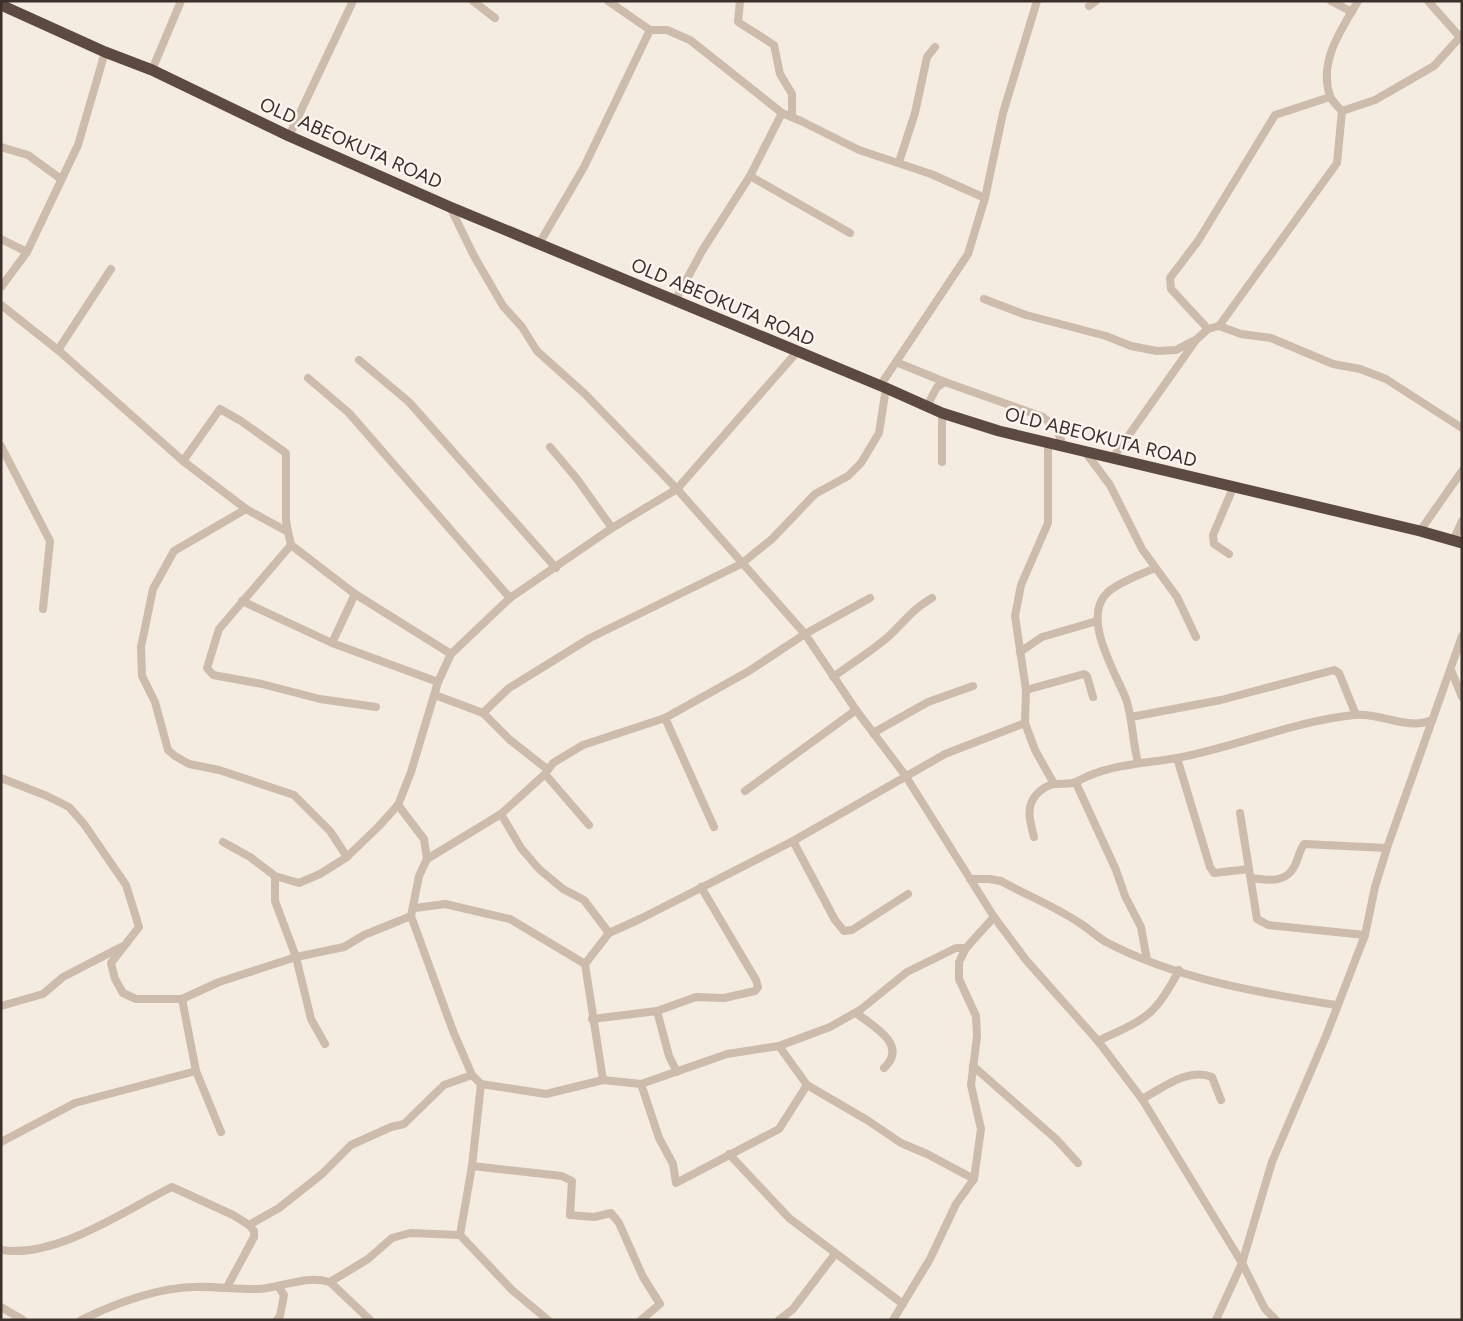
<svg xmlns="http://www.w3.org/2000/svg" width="1463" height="1321" viewBox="0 0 1463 1321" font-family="Figtree,sans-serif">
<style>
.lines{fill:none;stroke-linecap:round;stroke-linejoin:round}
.minor{stroke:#cdbbac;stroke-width:8}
.highway{stroke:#5c4a42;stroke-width:11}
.labels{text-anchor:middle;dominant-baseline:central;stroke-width:5;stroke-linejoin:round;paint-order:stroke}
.street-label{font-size:19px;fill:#3b302b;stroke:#fbf5ee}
</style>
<rect width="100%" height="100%" fill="#f4ebe1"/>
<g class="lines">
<g class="minor">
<path d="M473,1L495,18"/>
<path d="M608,1L650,30H667L690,40L782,113L801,121L859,150L931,174L985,198"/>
<path d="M740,1L738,22L774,45L780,74L792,94V117"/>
<path d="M1331,1L1352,12"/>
<path d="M1428,1L1459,36"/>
<path d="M1089,6L1096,1"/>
<path d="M152,70L181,1"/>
<path d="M1342,111L1375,100L1434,66L1462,35"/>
<path d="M289,136L353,1"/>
<path d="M1,147L28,155L61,179"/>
<path d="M899,162L915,113L927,57L935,47"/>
<path d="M750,176L850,233"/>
<path d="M450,207L474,256L503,306L522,327L537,351L585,394L677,489L805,634L856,710L905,775L994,917L1026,960L1098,1041L1142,1099L1242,1263L1265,1309L1276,1320"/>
<path d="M1,239L27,252"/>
<path d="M539,244L584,167L650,30"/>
<path d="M1,287L27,252L78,145L105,52"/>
<path d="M984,299L1026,315L1106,336L1131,346L1157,351L1176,350L1197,339L1208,329L1219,326L1241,334L1271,338L1333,364L1360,369L1386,379L1462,428"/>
<path d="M675,301L702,251L750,176L782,113"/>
<path d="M1,305L58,350L183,461L246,509L288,532L291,545L355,594L451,654"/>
<path d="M1219,326L1337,163L1342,111C1338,107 1332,101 1330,96C1318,61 1342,29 1358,1"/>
<path d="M1208,329L1171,289L1170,278L1198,241L1275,115L1330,97"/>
<path d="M58,350L111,269"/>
<path d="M359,360L409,402L556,568"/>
<path d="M896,362L945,382"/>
<path d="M308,378L349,413L510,598"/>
<path d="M880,386L968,254L985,198L1003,113L1037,1"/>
<path d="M927,406L937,387L945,382L1043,417L1056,428L1064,447"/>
<path d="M1048,443V523L1021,585L1015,616L1026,690L1025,723L1035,750L1053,782"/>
<path d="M1,446L50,541L43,609"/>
<path d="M550,447L577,479L612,528"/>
<path d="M1086,453L1110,485L1142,549L1177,597L1196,637"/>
<path d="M1112,459L1196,340"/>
<path d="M183,461L220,409L241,421L286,453V520L288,532"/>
<path d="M942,462V413"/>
<path d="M246,509L174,551L153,589L141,647L142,676L155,702L168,750L175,756L189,764L219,770L294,795L330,831L347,857"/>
<path d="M1420,531L1462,471"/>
<path d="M1453,541L1462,521"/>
<path d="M291,545L219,629L207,668L213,675L262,684L320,699L376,707"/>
<path d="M1229,554L1214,544L1213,535L1233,488"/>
<path d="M242,601L332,643L438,682"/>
<path d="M332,643L355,594"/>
<path d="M1020,652L1042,637L1097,621"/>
<path d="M1451,670L1462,697"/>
<path d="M833,677C852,663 872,651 889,636C904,622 914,608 932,598"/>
<path d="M1026,690L1084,674L1087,676L1093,697"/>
<path d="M435,695L483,713L510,740L547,769"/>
<path d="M483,713L509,688L590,638L741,564L772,539L815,494L848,476L861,463L879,433L886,388"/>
<path d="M1131,717L1221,700L1334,670L1339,673L1356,715"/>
<path d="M665,718L714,827"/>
<path d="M873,733L928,702L973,686"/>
<path d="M1177,758L1210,867L1214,873L1249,869L1257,919L1268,925L1365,935"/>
<path d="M1138,762C1132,741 1133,719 1126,699C1116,673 1080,617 1108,592C1121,581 1140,575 1155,568"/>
<path d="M545,774L589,825"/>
<path d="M1,778L47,796L69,807L84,824L126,885L139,927L111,963L115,979L123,993L136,999H182L219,982L296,957L344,947L364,935L411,916"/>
<path d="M1076,783L1116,870L1125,896L1141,927L1147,960"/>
<path d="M745,791L856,710"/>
<path d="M398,805L424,839L427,859"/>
<path d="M1240,813L1249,869"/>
<path d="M501,814L521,848L539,869L563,889L584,900L609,933"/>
<path d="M1034,837C1030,822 1025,806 1037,794C1053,777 1065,788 1078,781C1109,764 1143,764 1177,758C1237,747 1294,721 1354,715C1380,712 1408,731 1432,720"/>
<path d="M793,841L835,920L844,931L852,930L908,894"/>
<path d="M223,842L250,857L275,876V901L296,957L311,1019L325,1044"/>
<path d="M275,876L299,883L320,874L347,857L379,826L398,805L411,772L438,682L451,654L510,598L612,528L677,489L797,352"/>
<path d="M1251,878C1267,880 1285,884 1294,867C1298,860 1299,851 1304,844L1387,848"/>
<path d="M970,879H989L1001,881C1026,895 1054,906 1078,922C1088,928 1096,936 1106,942C1176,979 1260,993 1336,1005"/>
<path d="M415,908L445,904L510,919L585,964"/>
<path d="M182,999L196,1071L221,1132"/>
<path d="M1,1006L43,994L63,977L121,947"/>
<path d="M657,1011L669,1056L677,1072"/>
<path d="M856,1013C873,1026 909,1045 884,1068"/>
<path d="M592,1019L657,1011L696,997L724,998L755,991L758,987L756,980L701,887"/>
<path d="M1098,1041C1145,1019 1155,1017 1179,970"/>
<path d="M779,1046L807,1085L867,1120L901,1143L927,1154L974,1179"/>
<path d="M973,1066L1056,1139L1078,1163"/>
<path d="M603,1080L585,964L609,933L640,919L793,841L945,754L1025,723"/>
<path d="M481,1084L546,1094L603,1080L641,1084L727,1054L779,1046L830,1027L860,1010L907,972L956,948H966"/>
<path d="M641,1084L659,1138L673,1164L676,1183L779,1129L807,1085"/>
<path d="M1142,1099C1163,1088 1188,1067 1212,1077L1221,1100"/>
<path d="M1,1142L75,1103L196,1071"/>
<path d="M729,1154L789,1218L903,1304"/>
<path d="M472,1166L562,1176L572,1181L570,1215L594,1217L611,1213L619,1223L643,1277L660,1304L641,1320"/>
<path d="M460,1235L472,1166L481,1084L472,1075L453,1031L411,916L419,876L427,859L501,814L545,774L553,763L583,745L665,718L749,671L805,634L870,598"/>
<path d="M1,1250C56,1259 125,1210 172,1187L233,1215L249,1225"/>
<path d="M330,1282L370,1320"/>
<path d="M227,1287L254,1237V1231L249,1225L279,1208L322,1174L351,1145L391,1127L404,1124L444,1085L472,1075"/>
<path d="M1,1307L23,1320"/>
<path d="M81,1320C116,1303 156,1288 194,1287C216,1286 238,1290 259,1289C284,1287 305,1275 330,1282L368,1259L392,1238L410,1233L460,1235L512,1290L548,1320"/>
<path d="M277,1320L280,1316L284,1295L278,1286"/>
<path d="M779,1320L793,1309L835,1254"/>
<path d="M893,1320L930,1259L956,1204L974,1179L981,1129L971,1085L977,1036L976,1016L959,979V962L966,948L994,917"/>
<path d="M1216,1320L1242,1263L1272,1162L1326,1036L1365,935L1375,887L1387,848L1462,636"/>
</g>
<path class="highway" d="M1,5L105,52L152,70L289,136L450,207L886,388L942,413L999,431L1420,531L1462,543"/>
</g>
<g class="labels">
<g class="street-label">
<text transform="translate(351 143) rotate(24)">OLD ABEOKUTA ROAD</text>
<text transform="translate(723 302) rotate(23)">OLD ABEOKUTA ROAD</text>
<text transform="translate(1101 437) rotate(14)">OLD ABEOKUTA ROAD</text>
</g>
</g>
<rect width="1463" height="1321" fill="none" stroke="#3b302b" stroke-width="5"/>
</svg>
